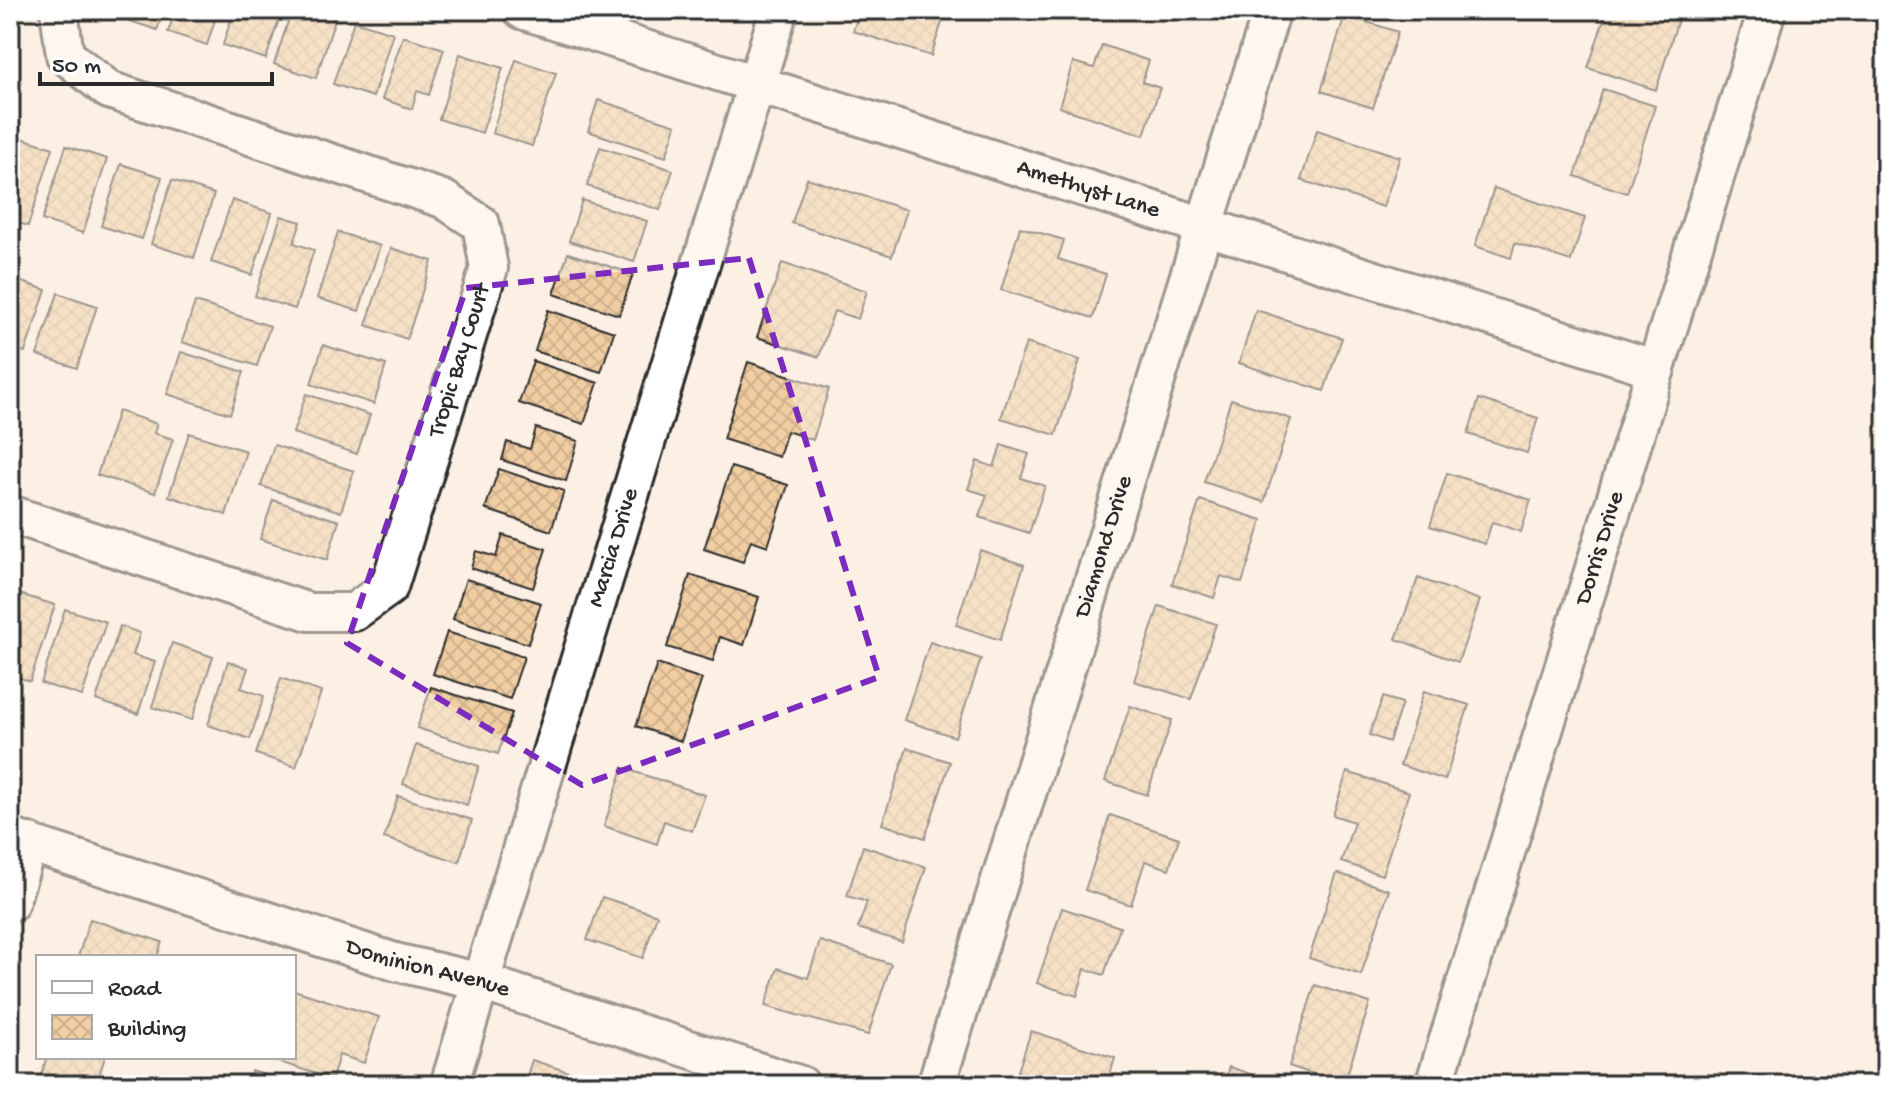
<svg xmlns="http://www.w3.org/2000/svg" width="1896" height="1095" viewBox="0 0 1896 1095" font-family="'Gochi Hand',sans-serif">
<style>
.building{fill:url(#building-cross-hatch);stroke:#2b2b2b;stroke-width:2}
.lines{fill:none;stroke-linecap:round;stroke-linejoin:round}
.street-casing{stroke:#2b2b2b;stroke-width:42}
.street{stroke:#fff;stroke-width:36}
.marked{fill:none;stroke:#7b2cbf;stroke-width:6;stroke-dasharray:16 10;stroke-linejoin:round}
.labels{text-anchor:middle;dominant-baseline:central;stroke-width:6;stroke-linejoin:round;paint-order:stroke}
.street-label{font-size:24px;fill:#2b2b2b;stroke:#fff}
</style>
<defs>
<pattern id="building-cross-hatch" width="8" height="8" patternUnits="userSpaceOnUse" patternTransform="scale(2)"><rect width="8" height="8" fill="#f1cea2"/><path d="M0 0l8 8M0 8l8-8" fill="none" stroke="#cfb18c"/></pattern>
</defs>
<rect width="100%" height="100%" fill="#fbf0e3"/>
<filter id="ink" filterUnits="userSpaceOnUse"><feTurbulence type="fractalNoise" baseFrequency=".0125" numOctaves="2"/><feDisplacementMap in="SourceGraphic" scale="16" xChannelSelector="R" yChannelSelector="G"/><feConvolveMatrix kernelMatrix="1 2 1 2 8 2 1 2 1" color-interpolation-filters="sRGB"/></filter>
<g filter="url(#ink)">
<g class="building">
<path d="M117,10H164L157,30L115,16Z"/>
<path d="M176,10H218L207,45L168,32Z"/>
<path d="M234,10H282L266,59L223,45Z"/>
<path d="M292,10H316L336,16L316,78L274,64Z"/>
<path d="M860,10H946L931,56L853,31Z"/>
<path d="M1607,10H1681L1656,90L1588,68Z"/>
<path d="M1345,15L1398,32L1373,108L1321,91Z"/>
<path d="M354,21L393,33L373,97L333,84Z"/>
<path d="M403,36L444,49L429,95L417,91L412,109L382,99Z"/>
<path d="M1102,45L1149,61L1142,82L1160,88L1144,135L1059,107L1073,62L1094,68Z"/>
<path d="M460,54L503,68L482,133L439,119Z"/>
<path d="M516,60L556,73L532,146L492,133Z"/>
<path d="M1603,89L1655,106L1627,193L1575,176Z"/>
<path d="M598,100L676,125L666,157L588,131Z"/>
<path d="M1317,130L1400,157L1383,207L1301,180Z"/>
<path d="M15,136L53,148L28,226L10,220V150Z"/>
<path d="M66,146L107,159L83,233L42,220Z"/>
<path d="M600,147L673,170L660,210L587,186Z"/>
<path d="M121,164L162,177L142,239L101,226Z"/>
<path d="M807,178L907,210L892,256L792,223Z"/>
<path d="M172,180L214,194L194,258L151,244Z"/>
<path d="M1494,188L1585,218L1571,261L1515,243L1511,258L1475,246Z"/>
<path d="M232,200L272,213L252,275L211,262Z"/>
<path d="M582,200L647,221L634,262L569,241Z"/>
<path d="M281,216L301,222L294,243L314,250L295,309L255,296Z"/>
<path d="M1020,227L1064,240L1058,259L1106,274L1093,318L1001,290Z"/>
<path d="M338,232L380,246L359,311L317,298Z"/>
<path d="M391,248L432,261L407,339L366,325Z"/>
<path d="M568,253L633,274L619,315L554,294Z"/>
<path d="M782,263L867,291L858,319L834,311L819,357L757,337Z"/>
<path d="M10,278L46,290L25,352L10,347Z"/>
<path d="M58,293L97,306L77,368L37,355Z"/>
<path d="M195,302L270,326L257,366L182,342Z"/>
<path d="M548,310L614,332L601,372L535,351Z"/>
<path d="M1256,310L1342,338L1324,391L1239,363Z"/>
<path d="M1026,343L1080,360L1056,435L1001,418Z"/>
<path d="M323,345L386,365L374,404L311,384Z"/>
<path d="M181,352L244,372L230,414L167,394Z"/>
<path d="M533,361L598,383L584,424L519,403Z"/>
<path d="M748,362L829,389L813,440L787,431L779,457L723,439Z"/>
<path d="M306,394L370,415L357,454L293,433Z"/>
<path d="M1231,399L1291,419L1264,502L1204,482Z"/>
<path d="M1479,399L1538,418L1527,453L1468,434Z"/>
<path d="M118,411L157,424L154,433L173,439L155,493L97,475Z"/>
<path d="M536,428L578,441L566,481L502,460L507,442L530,449Z"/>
<path d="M189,433L246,451L226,515L169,496Z"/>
<path d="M274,445L354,471L341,512L261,486Z"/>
<path d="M1001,445L1029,454L1021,478L1045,486L1029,533L979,517L987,495L968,489L977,461L994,467Z"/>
<path d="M731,467L788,485L768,546L751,540L743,562L704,549Z"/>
<path d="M499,469L564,491L551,531L485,509Z"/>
<path d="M1447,473L1531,500L1521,532L1492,522L1485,544L1430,526Z"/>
<path d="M273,500L339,521L327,560L260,539Z"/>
<path d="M1200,500L1262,520L1242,583L1221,576L1214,598L1172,584Z"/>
<path d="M503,535L546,549L533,588L471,568L476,551L496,557Z"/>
<path d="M980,550L1024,565L1000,640L956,625Z"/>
<path d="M690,575L759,597L744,645L720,637L713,661L667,647Z"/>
<path d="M1418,578L1480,600L1458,662L1396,639Z"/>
<path d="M466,579L541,603L528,644L453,619Z"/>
<path d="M13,592L55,605L30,681L10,675V601Z"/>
<path d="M1159,606L1216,624L1191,699L1134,681Z"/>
<path d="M65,609L106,622L82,696L41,683Z"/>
<path d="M120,626L140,633L133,655L155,662L138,714L96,700Z"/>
<path d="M447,632L524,657L510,699L433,674Z"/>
<path d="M930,642L981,659L955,737L904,720Z"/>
<path d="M172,643L213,657L192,720L152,707Z"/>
<path d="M228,661L248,668L241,688L264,696L250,739L208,725Z"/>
<path d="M657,664L702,679L681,741L636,726Z"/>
<path d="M281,678L321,692L296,767L256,754Z"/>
<path d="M431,687L512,713L498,754L417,728Z"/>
<path d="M1424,691L1469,705L1445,780L1400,765Z"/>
<path d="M1383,697L1402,703L1389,742L1369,735Z"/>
<path d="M1130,706L1172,720L1147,795L1105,781Z"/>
<path d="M416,745L479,766L467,805L403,784Z"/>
<path d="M907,748L950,762L925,838L882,824Z"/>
<path d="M623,768L705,795L692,831L664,821L657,844L604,826Z"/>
<path d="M1347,772L1409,792L1382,875L1341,862L1354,822L1333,815Z"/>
<path d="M398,796L472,820L459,862L384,838Z"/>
<path d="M1110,815L1179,838L1169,869L1145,861L1131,905L1085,890Z"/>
<path d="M863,846L926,867L902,942L858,928L867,902L847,896Z"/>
<path d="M1337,873L1389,890L1361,975L1309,958Z"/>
<path d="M602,897L657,915L643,958L587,940Z"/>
<path d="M1062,908L1120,927L1104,975L1085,969L1077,996L1037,983Z"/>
<path d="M90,919L162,942L157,957H78Z"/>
<path d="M820,941L891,964L868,1035L765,1006L778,968L808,978Z"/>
<path d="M1315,985L1370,1003L1344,1084L1289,1066Z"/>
<path d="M294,990L379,1017L364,1063L339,1055L332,1079L264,1057H294Z"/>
<path d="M1031,1031L1115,1058L1107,1085L1014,1084Z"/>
<path d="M47,1057H105L96,1085H38Z"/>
<path d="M532,1060L608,1085H524Z"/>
<path d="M1229,1067L1284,1085H1223Z"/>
<path d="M252,1071L296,1085H248Z"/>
</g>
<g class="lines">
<defs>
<g id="street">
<path id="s1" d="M522,10L1656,369"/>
<path id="s2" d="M10,514L309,612H354L389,587L489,268L481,224L443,199L109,90L65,55L59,10"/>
<path id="s3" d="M10,837L395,962L481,982L801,1085"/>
<path d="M10,903L29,842"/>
<path id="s4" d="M449,1085L779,10"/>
<path id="s5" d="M936,1085L1272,10"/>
<path id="s6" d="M1434,1085L1767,10"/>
</g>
</defs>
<use href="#street" class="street-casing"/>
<use href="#street" class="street"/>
</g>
</g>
<path d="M0 0H1896V1095H0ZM749,258L879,677L582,785L347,643L466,288Z" fill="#fbf0e3" fill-opacity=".55" fill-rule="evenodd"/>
<path class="marked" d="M749,258L879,677L582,785L347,643L466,288Z"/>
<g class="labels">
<g class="street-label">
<text stroke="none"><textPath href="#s1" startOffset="594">Amethyst Lane</textPath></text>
<text stroke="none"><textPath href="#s2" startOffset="640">Tropic Bay Court</textPath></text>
<text stroke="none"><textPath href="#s4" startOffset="562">Marcia Drive</textPath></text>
<text stroke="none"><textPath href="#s5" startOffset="564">Diamond Drive</textPath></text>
<text stroke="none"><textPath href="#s6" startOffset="562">Dorris Drive</textPath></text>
<text stroke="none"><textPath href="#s3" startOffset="438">Dominion Avenue</textPath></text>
</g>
</g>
<rect width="1896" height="1095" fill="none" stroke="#fff" stroke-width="40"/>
<rect x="20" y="20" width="1856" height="1055" fill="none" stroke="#2b2b2b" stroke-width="3" filter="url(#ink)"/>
<rect x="36" y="955" width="260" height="104" fill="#ffffff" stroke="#aaaaaa" stroke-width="2"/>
<rect x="52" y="981" width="40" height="12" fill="#ffffff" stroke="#aaaaaa" stroke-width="2"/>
<text x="108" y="995" font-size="24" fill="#2b2b2b">Road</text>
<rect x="52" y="1015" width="40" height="24" fill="url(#building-cross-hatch)" stroke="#aaaaaa" stroke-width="2"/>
<text x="108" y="1035" font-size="24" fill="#2b2b2b">Building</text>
<path d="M40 72v12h232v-12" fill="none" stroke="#2b2b2b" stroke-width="4"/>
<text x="52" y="72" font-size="24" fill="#2b2b2b" stroke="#ffffff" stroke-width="6" paint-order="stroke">50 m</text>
</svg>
